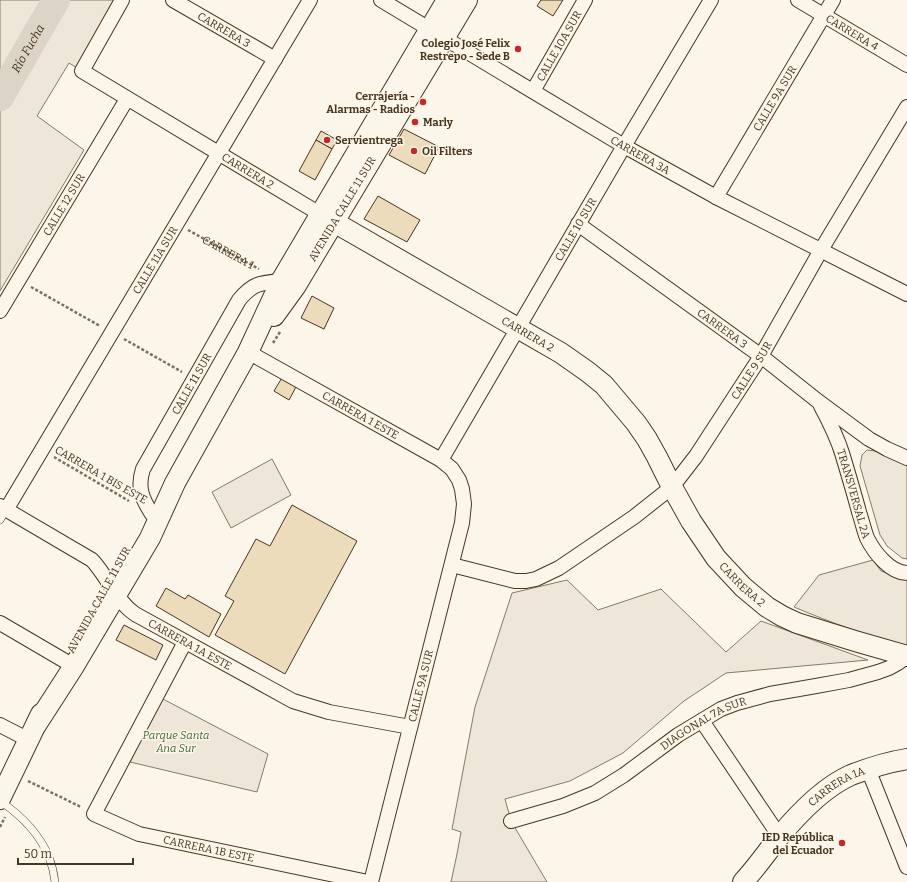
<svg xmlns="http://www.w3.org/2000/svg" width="907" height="882" viewBox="0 0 907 882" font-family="Bitter,serif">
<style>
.green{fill:#ede6d9;stroke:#887966}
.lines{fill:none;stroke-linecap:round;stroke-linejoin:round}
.river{stroke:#dcd4c6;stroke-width:28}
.building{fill:#ecdcbc;stroke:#4a3520}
.lane-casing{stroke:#4a3520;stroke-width:8}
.street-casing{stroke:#4a3520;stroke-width:16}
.secondary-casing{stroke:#4a3520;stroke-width:22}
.path{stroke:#7f6f5c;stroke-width:2.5;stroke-dasharray:3 2;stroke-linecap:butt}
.lane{stroke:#fbf6e9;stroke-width:7}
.street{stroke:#fbf6e9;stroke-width:14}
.secondary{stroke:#fbf6e9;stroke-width:20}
.poi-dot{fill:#c62828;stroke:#fbf6e9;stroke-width:1.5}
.labels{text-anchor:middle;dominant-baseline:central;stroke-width:3;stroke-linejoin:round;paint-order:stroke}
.street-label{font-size:11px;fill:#4a3520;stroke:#fbf6e9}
.poi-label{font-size:11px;font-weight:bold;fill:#4a3520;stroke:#fbf6e9;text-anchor:end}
.park-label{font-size:11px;font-style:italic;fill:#436837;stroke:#fbf6e9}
.water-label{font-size:12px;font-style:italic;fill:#4a3520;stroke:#fbf6e9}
</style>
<rect width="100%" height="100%" fill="#fbf6e9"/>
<g class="green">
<path d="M0,0H122L82,71L69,63L37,116L84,150L0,291Z"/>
<path d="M867,450L875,451L907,465V559L902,558L887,546L880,535L860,466L862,455Z"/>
<path d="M272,459L291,495L231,528L212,492Z"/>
<path d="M873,560L881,571L907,580V647C868,636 832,623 794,607L819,575Z"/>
<path d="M567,580L598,610L661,589L726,652L761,621L868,660L726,673L684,701L623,753L570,781L505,799L511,821L547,882H451L457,854L461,832L452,829L475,707L512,593Z"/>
<path d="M161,698L268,754L257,792L130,762Z"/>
</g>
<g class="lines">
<path class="river" id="s1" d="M0,97L56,0"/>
</g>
<g class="building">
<path d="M541,0H563L553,16L537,6Z"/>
<path d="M404,129L439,147L425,174L389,155Z"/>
<path d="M321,131L337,140L332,149L316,140Z"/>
<path d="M316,140L332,149L315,180L299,171Z"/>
<path d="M378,196L420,220L407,242L364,219Z"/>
<path d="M312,296L334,308L324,329L301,318Z"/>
<path d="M283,376L297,385L289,400L274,391Z"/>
<path d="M292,505L357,541L285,674L215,635L234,601L225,596L256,539L270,546Z"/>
<path d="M166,588L185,599L188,595L221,614L209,637L156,606Z"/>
<path d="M124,625L163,645L156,660L116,640Z"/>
</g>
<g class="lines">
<defs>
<g id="lane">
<path d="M0,520L6,510"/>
<path d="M0,801C22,816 39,833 49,857C52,865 54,874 55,882"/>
</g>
<g id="street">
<path id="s3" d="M122,0L82,71L320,214"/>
<path id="s4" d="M173,0L275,59"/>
<path id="s5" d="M381,0L624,146L716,197L907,294"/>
<path id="s6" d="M798,0L907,65"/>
<path id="s7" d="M533,91L585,0"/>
<path id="s8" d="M716,197L833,0"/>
<path id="s9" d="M578,224L761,356L819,402L869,439L887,449L907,458"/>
<path id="s10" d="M0,311L127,99"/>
<path id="s11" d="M248,352L441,460L452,469L459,480L462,489L464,504L462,523L371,882"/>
<path id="s12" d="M821,406C829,421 837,437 842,453C848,473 854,493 859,512C862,521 864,530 867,538C874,552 890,573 907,573"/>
<path id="s13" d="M441,460L624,146L711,0"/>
<path id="s14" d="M0,506L92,560C108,577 116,601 135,614L293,701L329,712L410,727"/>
<path id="s15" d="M6,510L310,0"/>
<path id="s16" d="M152,514C142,499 137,487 143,469L239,300C253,283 260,283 281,281"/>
<path id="s17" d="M452,565L515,581H526L536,579L559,568L634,517L672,487L696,456L761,356L821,250L907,107"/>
<path d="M0,623L65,661"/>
<path id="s18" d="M185,642L94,814L139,834L368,882"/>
<path d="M702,721L780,837"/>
<path d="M0,725L29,740"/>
<path d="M868,769L907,867"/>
<path id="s19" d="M511,821L563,806L595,793L624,775L678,735L721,709L737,703L770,694L816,686L849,680L878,672L889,668L898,663L907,656"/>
</g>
<g id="secondary">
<path id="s20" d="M320,214L561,353L588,372L604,385L636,423L647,439L657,457L672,487L691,521L716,558L743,587L767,607L782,616L797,623L855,641L907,656"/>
<path id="s21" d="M274,316L295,287L467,0"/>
<path d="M36,725L74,666L150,538L175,483L248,352L281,281L447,0"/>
<path d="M0,799L41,714"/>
<path id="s22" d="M743,882C756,868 767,852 779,837C798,814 824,787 851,775C869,768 888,762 907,759"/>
</g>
</defs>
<use href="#lane" class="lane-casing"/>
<use href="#street" class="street-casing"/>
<use href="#secondary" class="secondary-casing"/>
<g class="path">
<path id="s2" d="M188,230L259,269"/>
<path d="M31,287L100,326"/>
<path d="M124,339L182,372"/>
<path d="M273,343L280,332"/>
<path d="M54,457L129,501"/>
<path d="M28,781L81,807"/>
<path d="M0,827L5,817"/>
</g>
<use href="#lane" class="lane"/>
<use href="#street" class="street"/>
<use href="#secondary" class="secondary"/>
</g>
<g class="poi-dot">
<circle cx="518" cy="49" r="4"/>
<circle cx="423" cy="102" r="4"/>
<circle cx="415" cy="122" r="4"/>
<circle cx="327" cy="140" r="4"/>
<circle cx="414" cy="151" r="4"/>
<circle cx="842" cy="843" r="4"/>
</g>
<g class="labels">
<g class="street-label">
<text stroke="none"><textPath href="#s4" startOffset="59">CARRERA 3</textPath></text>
<text stroke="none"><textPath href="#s6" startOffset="63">CARRERA 4</textPath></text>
<text stroke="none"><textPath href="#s7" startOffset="52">CALLE 10A SUR</textPath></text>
<text stroke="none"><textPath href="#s8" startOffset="115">CALLE 9A SUR</textPath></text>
<text stroke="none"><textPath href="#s5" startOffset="302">CARRERA 3A</textPath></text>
<text stroke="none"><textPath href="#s3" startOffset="275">CARRERA 2</textPath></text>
<text stroke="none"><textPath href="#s10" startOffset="124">CALLE 12 SUR</textPath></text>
<text stroke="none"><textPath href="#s21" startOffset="127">AVENIDA CALLE 11 SUR</textPath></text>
<text stroke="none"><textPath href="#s13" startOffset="267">CALLE 10 SUR</textPath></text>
<text stroke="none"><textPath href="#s2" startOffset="46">CARRERA 1</textPath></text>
<text stroke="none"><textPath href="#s15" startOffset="291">CALLE 11A SUR</textPath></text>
<text stroke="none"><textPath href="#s9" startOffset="178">CARRERA 3</textPath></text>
<text stroke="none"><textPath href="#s20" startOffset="240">CARRERA 2</textPath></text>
<text stroke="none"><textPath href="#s17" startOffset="392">CALLE 9 SUR</textPath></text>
<text stroke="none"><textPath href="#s16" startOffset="146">CALLE 11 SUR</textPath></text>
<text stroke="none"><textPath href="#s11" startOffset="129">CARRERA 1 ESTE</textPath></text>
<text transform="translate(101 475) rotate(30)">CARRERA 1 BIS ESTE</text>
<text stroke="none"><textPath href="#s12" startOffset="94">TRANSVERSAL 2A</textPath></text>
<text stroke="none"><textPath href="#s20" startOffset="576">CARRERA 2</textPath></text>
<text transform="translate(99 600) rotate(-61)">AVENIDA CALLE 11 SUR</text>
<text stroke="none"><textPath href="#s14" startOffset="239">CARRERA 1A ESTE</textPath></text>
<text transform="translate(421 686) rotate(-76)">CALLE 9A SUR</text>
<text stroke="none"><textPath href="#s19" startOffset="218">DIAGONAL 7A SUR</textPath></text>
<text stroke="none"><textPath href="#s22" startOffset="135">CARRERA 1A</textPath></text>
<text stroke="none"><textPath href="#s18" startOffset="315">CARRERA 1B ESTE</textPath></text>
</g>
<g class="poi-label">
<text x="510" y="43">Colegio José Felix<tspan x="510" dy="13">Restrepo - Sede B</tspan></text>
<text x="415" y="96">Cerrajería -<tspan x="415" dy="13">Alarmas - Radios</tspan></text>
<text x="423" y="122" text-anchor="start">Marly</text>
<text x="335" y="140" text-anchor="start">Servientrega</text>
<text x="422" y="151" text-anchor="start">Oil Filters</text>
<text x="834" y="837">IED República<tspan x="834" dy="13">del Ecuador</tspan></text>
</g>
<g class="park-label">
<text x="176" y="735">Parque Santa<tspan x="176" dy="13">Ana Sur</tspan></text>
</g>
<g class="water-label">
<text stroke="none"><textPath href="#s1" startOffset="56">Río Fucha</textPath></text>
</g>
</g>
<path d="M18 858v6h115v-6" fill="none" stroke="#4a3520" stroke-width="2"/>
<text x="24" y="858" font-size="12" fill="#4a3520" stroke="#fbf6e9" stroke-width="3" paint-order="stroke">50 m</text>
</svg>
